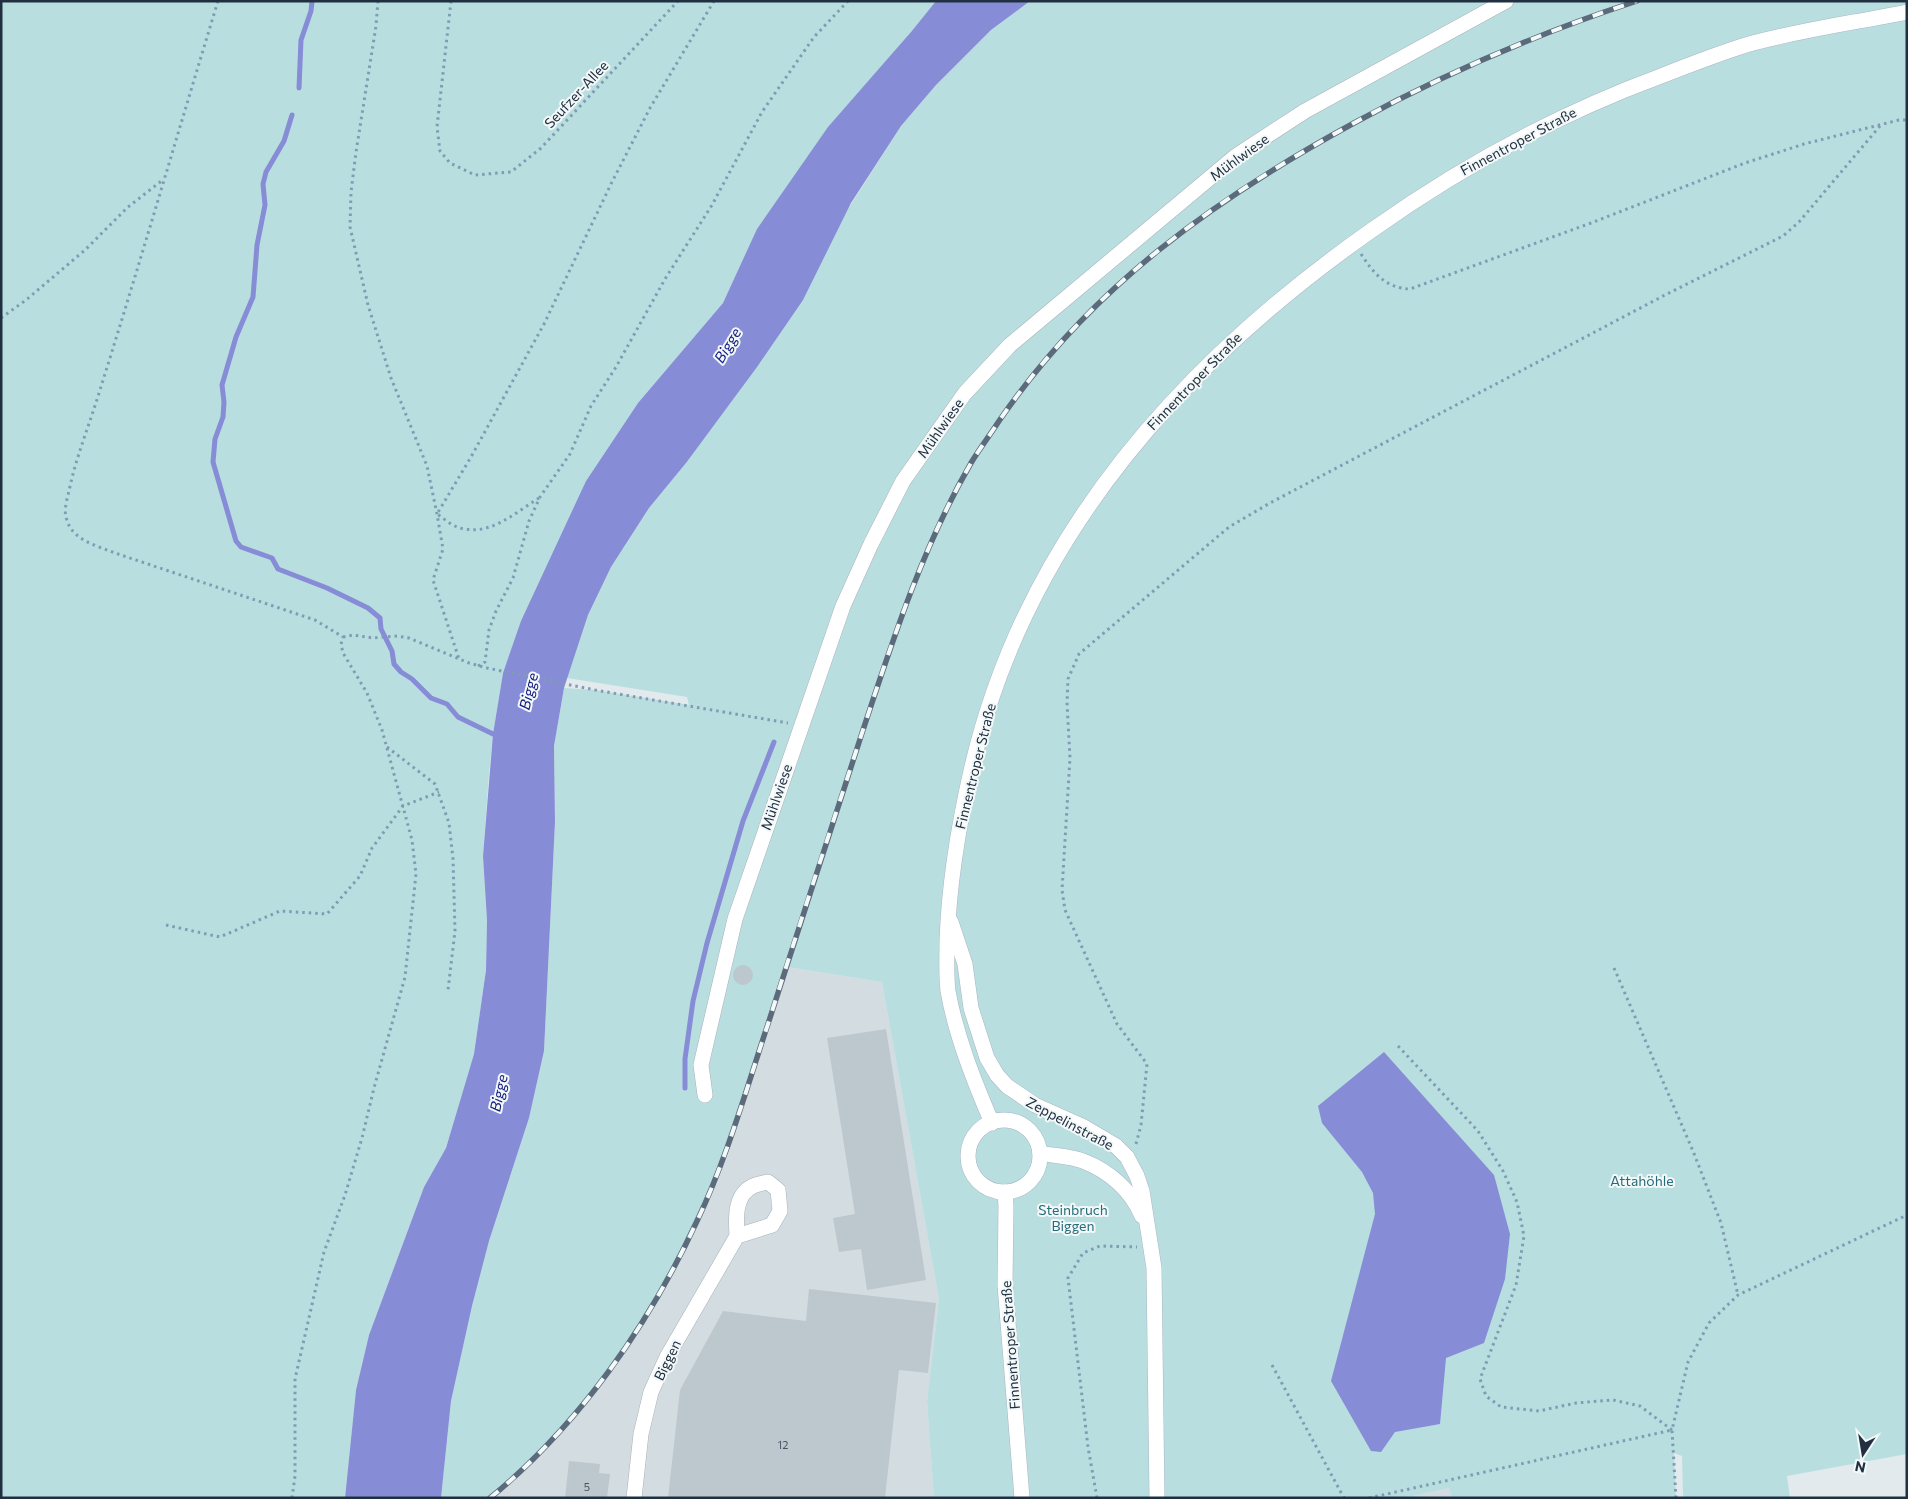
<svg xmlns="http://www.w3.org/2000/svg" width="1908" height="1499" viewBox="0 0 1908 1499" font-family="Commissioner,sans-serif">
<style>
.built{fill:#d3dce1}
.green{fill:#b9dee0}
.water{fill:#868cd6}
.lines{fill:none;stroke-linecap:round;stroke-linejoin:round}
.stream{stroke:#868cd6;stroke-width:5}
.building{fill:#bdc8ce}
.street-casing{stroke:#a8b2b9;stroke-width:16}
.secondary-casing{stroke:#a8b7c3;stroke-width:16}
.path{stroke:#809cb3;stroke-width:3;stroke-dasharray:2.5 4;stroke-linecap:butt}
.street{stroke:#fff;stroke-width:15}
.secondary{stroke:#fff;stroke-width:15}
.rail-casing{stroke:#5b6b7b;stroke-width:5.5}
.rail{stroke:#f3f8f9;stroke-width:4;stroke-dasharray:11;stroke-linecap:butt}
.labels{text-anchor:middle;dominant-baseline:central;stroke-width:4;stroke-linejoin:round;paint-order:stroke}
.number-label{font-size:11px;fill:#485664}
.street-label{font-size:14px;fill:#213040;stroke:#f3f8f9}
.park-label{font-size:14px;fill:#286c79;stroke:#f3f8f9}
.water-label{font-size:15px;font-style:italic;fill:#161d80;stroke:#f3f8f9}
</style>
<rect width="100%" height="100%" fill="#e2eaed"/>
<g class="built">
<path d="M787,967L882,982L939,1299L927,1401L934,1498H498V1491L558,1432L610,1370L639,1328L676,1262L698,1220L733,1131Z"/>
<path d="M1449,1488L1452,1498H1404Z"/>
</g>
<g class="green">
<path d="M1,1H936L911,32L732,284L723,303L638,403L586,481L503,673L493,734L489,774L483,856L487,920L486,970L474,1054L446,1148L424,1187L369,1335L356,1390L345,1498H1Z"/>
<path d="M1030,1H1907V1454L1787,1476L1790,1498H1685L1683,1495L1682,1456L1674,1453L1676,1498H1452L1449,1488L1404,1498H934L927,1401L939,1299L882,982L787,967C759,1052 735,1140 697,1221C673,1273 644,1326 609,1371C576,1414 538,1453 499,1491L498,1498H441L451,1401L472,1306L489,1241L529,1118L544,1051L555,822L554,746L564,688L595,690L689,705L687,697L567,678L588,615L611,567L649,508L686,463L901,126L936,85L991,30Z"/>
</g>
<g class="water">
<path d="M936,1H1030L991,30L936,85L901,126L851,203L803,300L757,367L686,463L649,508L611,567L588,615L564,688L554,746L555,822L544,1051L529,1118L489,1241L472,1306L451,1401L441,1498H345L356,1390L369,1335L424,1187L446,1148L474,1054L486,970L487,920L483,856L493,734L503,673L521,621L586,481L638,403L723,303L757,229L828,127L911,32Z"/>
<path d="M1384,1052L1494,1175L1510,1234L1505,1279L1484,1343L1446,1358L1440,1424L1395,1432L1381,1452L1371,1451L1331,1381L1375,1214L1373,1193L1362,1172L1322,1123L1318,1106Z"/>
</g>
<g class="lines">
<g class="stream">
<path d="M299,88L301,40L311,11L312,1"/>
<path d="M292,115L284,141L266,172L263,184L265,205L257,245L253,297L236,337L222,385L224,402L223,417L215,439L213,462L236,541L241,547L272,558L278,569L327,588L368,608L380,618L381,629L392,651L394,664L401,672L412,679L431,698L447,704L458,717L493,734H498"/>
<path d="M685,1088V1059L693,1001L707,943L743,821L774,742"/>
</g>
</g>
<g class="building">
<circle cx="743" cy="975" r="10"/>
<path d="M886,1029L926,1280L867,1290L861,1249L839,1252L833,1218L855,1214L827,1038Z"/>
<path d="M809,1289L936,1303L928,1373L899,1370L885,1498H668L680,1390L723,1311L806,1321Z"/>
<path d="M569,1461L600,1464L599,1473L610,1474L607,1498H565Z"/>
</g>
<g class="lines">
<defs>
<g id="street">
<path d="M705,1095L701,1065L735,919L843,606L871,544L903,481L965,393L1010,345L1236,156L1305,111L1506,1"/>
<path d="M634,1498L641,1434L651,1392L667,1357L737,1236C736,1219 734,1195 753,1186C757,1184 763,1183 768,1182L778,1190L780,1211L772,1225L737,1236"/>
</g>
<g id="secondary">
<path d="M951,922L965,964L971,1008L987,1058L997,1075L1007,1086L1035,1105L1082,1126L1116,1146L1127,1157L1137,1176L1142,1191L1154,1268L1157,1498"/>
<circle cx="1004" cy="1156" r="36"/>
<path d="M992,1123C974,1081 956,1036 948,991C946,975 947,958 947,941C949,883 958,828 971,771C1024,538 1181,364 1372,230C1462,166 1558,114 1661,76C1689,65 1717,54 1746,45C1799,30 1853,23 1907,12"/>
<path d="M1040,1153C1054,1156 1070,1156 1083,1161C1109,1171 1131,1190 1142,1216"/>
<path d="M1005,1192L1006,1206L1005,1285L1022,1498"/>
</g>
</defs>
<use href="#street" class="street-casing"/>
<use href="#secondary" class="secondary-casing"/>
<g class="path">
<path d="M218,1C178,132 140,263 99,393C89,426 76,457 69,491C67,499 64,509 66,517C71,540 95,545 115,553L315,620L343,637"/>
<path d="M378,1L376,26L356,152L351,192L350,227L368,305L391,378L427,466L437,514L443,549L433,580L459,659"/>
<path d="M451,1L437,127L440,151L450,163L475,175L511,172L541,148L678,1"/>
<path d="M1361,254C1374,274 1386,288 1410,289L1591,223L1745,163L1804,144L1899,120H1907"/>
<path d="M1,318L26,300L85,250L128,207L164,179"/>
<path d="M539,498C516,512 493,534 465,529C454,528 446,520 437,514L471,457L544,324L611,184L650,108L714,1"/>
<path d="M343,637L353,635L373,638L397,636L409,638L469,663L487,668L595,690L788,723"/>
<path d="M478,666L485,662L489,630L496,611L513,578L529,521L540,497L570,454L591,406L616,367L665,279L712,205L762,112L814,37L848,1"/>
<path d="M387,747L435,784L449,823L453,859L455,931L448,990"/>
<path d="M166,925L220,937L280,911L327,914L360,876L372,848L403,806L439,792"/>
<path d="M1614,968L1693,1151L1721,1223L1738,1295"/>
<path d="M1398,1046L1478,1131L1503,1171L1517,1202L1524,1236L1516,1285L1480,1379L1486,1396L1501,1407L1539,1411L1576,1403L1613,1400L1640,1406L1672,1430"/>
<path d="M1136,1144L1141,1125L1147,1064L1117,1024L1065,910L1062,890L1070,758L1067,703L1068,679L1079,654L1229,527L1270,503L1665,295L1783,236L1799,222L1880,126"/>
<path d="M1272,1365L1344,1498"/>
<path d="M292,1498L295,1476V1379L324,1252L345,1195L362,1138L374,1088L405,977L416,874L412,840L382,730L367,693L343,653L341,644L343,637"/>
<path d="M1097,1498L1088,1447L1068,1278L1083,1253L1100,1246L1137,1247"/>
<path d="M1369,1498L1672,1430"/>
<path d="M1676,1498L1672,1430L1688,1362L1709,1323L1738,1295L1907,1215"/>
</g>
<use href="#street" class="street"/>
<use href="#secondary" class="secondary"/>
<defs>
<path id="rail" d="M490,1498C579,1425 649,1325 697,1221C727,1158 746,1090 768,1024C799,926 831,828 863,730C893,639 923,546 971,463C980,448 990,435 999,421C1091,287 1213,200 1354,123C1444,74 1539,33 1637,1"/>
</defs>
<use href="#rail" class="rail-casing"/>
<use href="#rail" class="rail"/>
</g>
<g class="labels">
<g class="number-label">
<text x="783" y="1444">12</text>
<text x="587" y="1486">5</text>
</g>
<g class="street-label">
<text transform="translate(576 94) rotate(-47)">Seufzer-Allee</text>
<text transform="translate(1518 141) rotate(-28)">Finnentroper Straße</text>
<text transform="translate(1239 157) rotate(-36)">Mühlwiese</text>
<text transform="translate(1194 381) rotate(-46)">Finnentroper Straße</text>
<text transform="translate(940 428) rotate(-55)">Mühlwiese</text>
<text transform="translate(975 766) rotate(-76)">Finnentroper Straße</text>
<text transform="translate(776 797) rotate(-71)">Mühlwiese</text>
<text transform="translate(1070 1123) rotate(28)">Zeppelinstraße</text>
<text transform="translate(1010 1345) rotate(-94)">Finnentroper Straße</text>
<text transform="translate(667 1360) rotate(-64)">Biggen</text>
</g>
<g class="park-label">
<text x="1642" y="1180">Attahöhle</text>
<text x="1073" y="1209">Steinbruch<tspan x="1073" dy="16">Biggen</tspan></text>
</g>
<g class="water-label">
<text transform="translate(727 345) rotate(-59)">Bigge</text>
<text transform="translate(528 691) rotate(-76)">Bigge</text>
<text transform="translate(498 1093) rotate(-78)">Bigge</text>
</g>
</g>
<rect width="1908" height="1499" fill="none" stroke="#213040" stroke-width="5"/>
<g transform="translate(1863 1454) rotate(192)" stroke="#f3f8f9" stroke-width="4" paint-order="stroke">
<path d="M0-4L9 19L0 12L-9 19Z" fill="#213040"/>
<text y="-8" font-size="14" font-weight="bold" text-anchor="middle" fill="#213040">N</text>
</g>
</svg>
